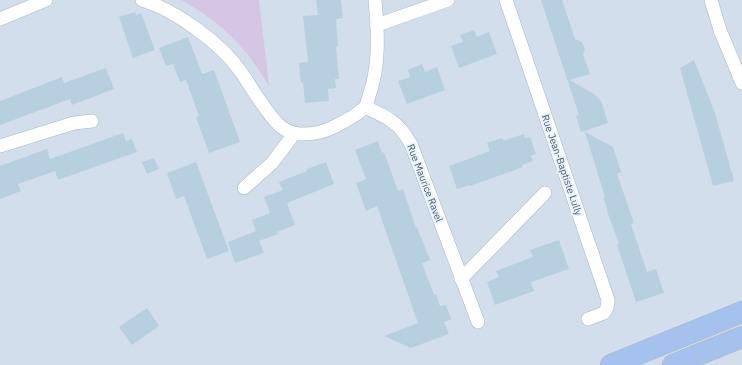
<svg xmlns="http://www.w3.org/2000/svg" width="742" height="365" viewBox="0 0 742 365" font-family="'IBM Plex Sans',sans-serif">
<style>
.residential{fill:#d2deec}
.grass{fill:#d7c5e4}
.building{fill:#b7d0e0}
.lines{fill:none;stroke-linecap:round;stroke-linejoin:round}
.street-casing{stroke:#a7b8c3;stroke-width:14}
.primary-casing{stroke:#adb7bc;stroke-width:22}
.street{stroke:#fff;stroke-width:13}
.primary{stroke:#a5c2ef;stroke-width:21}
.labels{text-anchor:middle;dominant-baseline:central;stroke-width:4;stroke-linejoin:round;paint-order:stroke}
.street-label{font-size:10px;fill:#4d636d;stroke:#eaf1fc}
</style>
<rect width="100%" height="100%" fill="#e4edf9"/>
<rect class="residential" x="0" y="0" width="742" height="365"/>
<path class="grass" d="M181,0H259L269,86C247,48 220,21 181,0Z"/>
<g class="building">
<path d="M316,0H341L343,18L336,19L338,47H336L339,79H335L336,88L328,89L329,101L305,103L303,82L301,83L299,63L308,62L303,16L318,15Z"/>
<path d="M541,0H562L575,39L582,42L585,50L583,54L590,74L570,80L594,94L601,101L608,123L581,132L576,116L579,115Z"/>
<path d="M135,12L136,15L141,13L155,50L133,58L119,17Z"/>
<path d="M474,30L477,37L489,32L497,54L459,68L451,46L463,42L460,35Z"/>
<path d="M188,37L202,74L214,70L240,142L209,153L196,117L199,116L186,80L180,82L173,64L166,66L159,48Z"/>
<path d="M694,60L715,113L734,181L713,186L680,68Z"/>
<path d="M422,64L425,72L437,67L445,90L407,104L398,81L410,77L408,70Z"/>
<path d="M106,68L114,89L72,105L70,99L0,125V101L62,77L64,83Z"/>
<path d="M585,132L613,147L621,172L617,174L634,223L631,224L647,272L656,269L664,293L636,302L617,245L619,244L607,211H608L603,197H605Z"/>
<path d="M123,133L126,141L132,139L137,152L58,180L55,171L18,184L21,191L0,199V166L47,149L50,159Z"/>
<path d="M524,134L525,138L530,137L536,154L531,156L533,161L522,165L523,167L470,186V185L457,189L449,166L490,151L487,143L502,138L503,141Z"/>
<path d="M378,141L382,153L384,152L398,191L403,189L416,228L417,227L430,260L422,263L434,295L436,294L440,306L446,305L451,319L444,322L449,334L411,348L384,336L418,323L377,206L366,211L356,183L366,179L355,150Z"/>
<path d="M154,158L159,169L147,174L142,162Z"/>
<path d="M196,162L229,251L207,259L184,196L176,199L167,173Z"/>
<path d="M326,162L334,184L287,203L295,225L277,232L278,234L259,241L264,253L235,263L228,242L256,231L252,220L270,213L264,197L283,190L279,182L307,171V169Z"/>
<path d="M559,240L569,269L531,282L534,291L495,305L487,282L499,277L496,271L533,257L530,250Z"/>
<path d="M147,308L159,326L132,345L119,327Z"/>
</g>
<g class="lines">
<defs>
<g id="street">
<path d="M142,0C175,10 221,43 241,72C252,88 266,113 280,126C292,136 306,135 320,132C330,130 358,115 365,107C367,104 368,99 369,96C380,65 378,32 375,0"/>
<path d="M506,0L608,300L607,308L604,313L588,319"/>
<path d="M711,0L720,30L742,83"/>
<path d="M0,19L46,0"/>
<path d="M377,25L448,0"/>
<path d="M365,107C387,117 399,122 411,144L478,322"/>
<path d="M0,146L74,123L92,121"/>
<path d="M244,188L272,163L294,134"/>
<path d="M461,279L545,193"/>
</g>
<g id="primary">
<path d="M611,365L742,312"/>
<path d="M673,365L742,337"/>
</g>
</defs>
<use href="#street" class="street-casing"/>
<use href="#primary" class="primary-casing"/>
<use href="#street" class="street"/>
<use href="#primary" class="primary"/>
</g>
<g class="labels">
<g class="street-label">
<text transform="translate(562 165) rotate(71)">Rue Jean-Baptiste Lully</text>
<text transform="translate(425 183) rotate(69)">Rue Maurice Ravel</text>
</g>
</g>
</svg>
